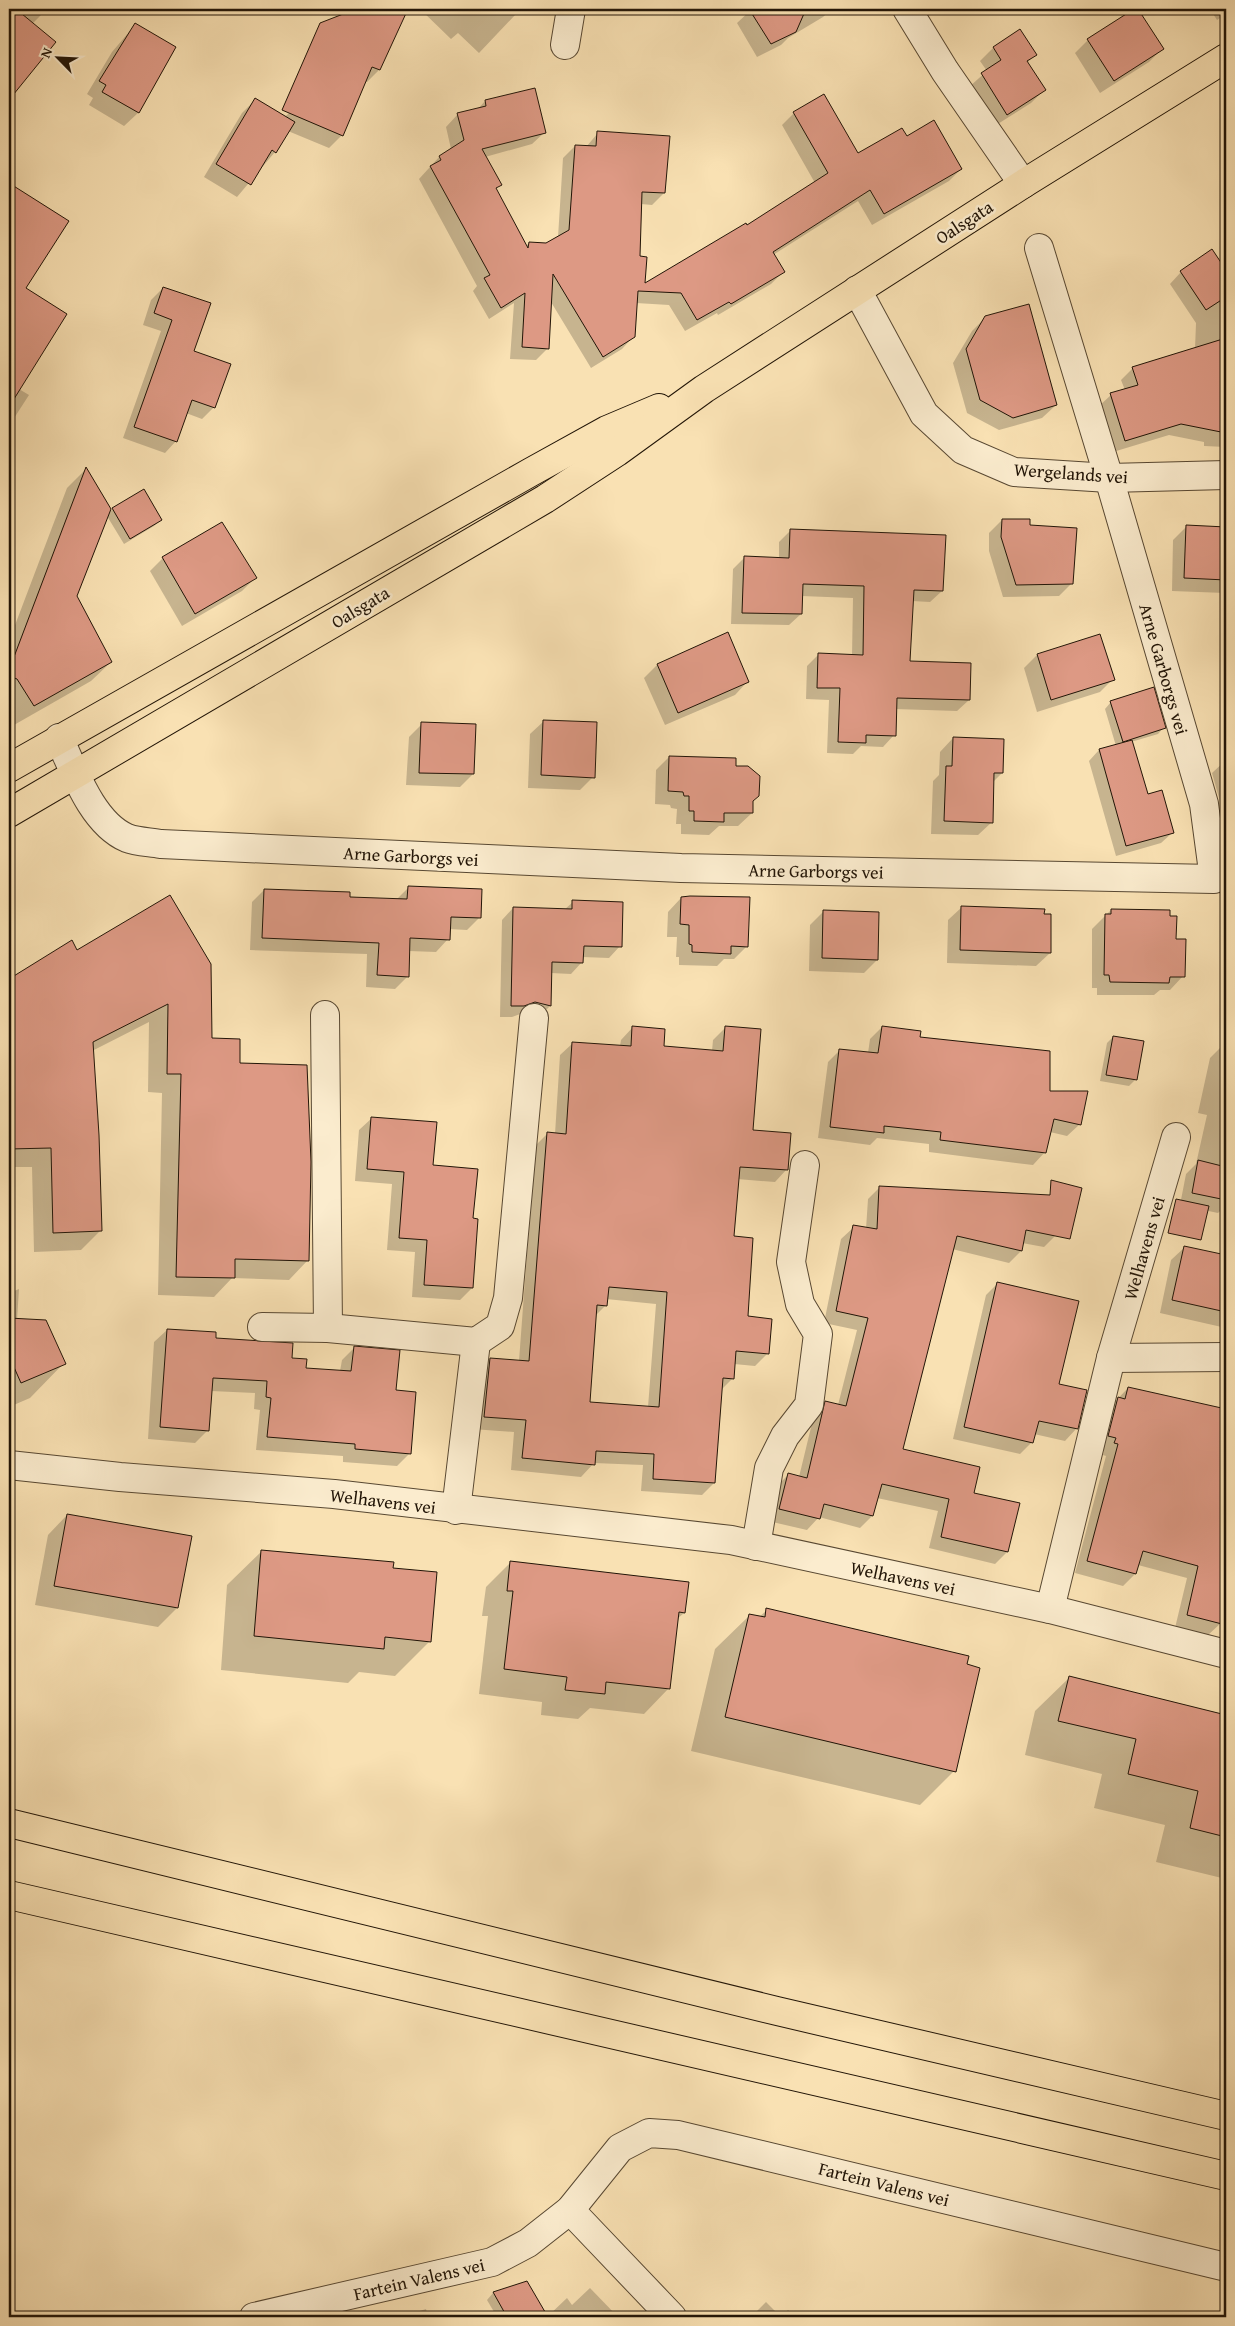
<svg xmlns="http://www.w3.org/2000/svg" width="1235" height="2326" viewBox="0 0 1235 2326" font-family="'Gentium Book Plus',serif">
<style>
.shadow{fill:#0003;fill-rule:evenodd}
.building{fill:#dd9984;stroke:#221507;fill-rule:evenodd}
.lines{fill:none;stroke-linecap:round;stroke-linejoin:round}
.street-casing{stroke:#584832;stroke-width:30}
.primary-casing{stroke:#221507;stroke-width:30}
.highway-casing{stroke:#221507;stroke-width:30}
.street{stroke:#fbecce;stroke-width:28}
.primary{stroke:#f9e1b3;stroke-width:28}
.highway{stroke:#f9e1b3;stroke-width:28}
.labels{text-anchor:middle;dominant-baseline:central;stroke-width:5;stroke-linejoin:round;paint-order:stroke}
.street-label{font-size:18px;fill:#221507;stroke:#fbecce}
</style>
<rect width="100%" height="100%" fill="#f9e1b3"/>
<filter id="stains"><feTurbulence type="fractalNoise" baseFrequency=".004" numOctaves="4"/><feColorMatrix values="0 0 0 0 .2 0 0 0 0 .09 0 0 0 0 .02 0 0 0 .5 -.17"/></filter>
<radialGradient id="worn" r=".72"><stop offset=".6" stop-color="#630" stop-opacity="0"/><stop offset="1" stop-color="#630" stop-opacity=".3"/></radialGradient>
<g class="shadow">
<path d="M9,9H47L32,24L19,85L9,95V14L11,11Z"/>
<path d="M391,9H407L379,70L367,82H365L342,135L329,148L288,131L275,152L237,197L204,177L242,113L256,99L285,117Z"/>
<path d="M420,9H511L516,14L479,53L458,33L451,39Z"/>
<path d="M752,9H832L823,17L788,38L781,45L757,57L737,23Z"/>
<path d="M1136,9L1162,49L1149,62L1100,93L1075,53L1088,40Z"/>
<path d="M1210,9H1226V14L1217,20Z"/>
<path d="M135,25L175,48L138,113L124,126L89,105L93,98L87,94L112,52Z"/>
<path d="M993,48L1035,55L1027,63L1044,90L1031,103L993,127L969,87L987,71L980,61Z"/>
<path d="M534,89L545,132L532,144L485,157L500,184L495,190L526,246L529,243L546,244L558,237L563,158L575,146L586,147L598,133L664,193L652,205L641,204L639,258L644,286L747,227L815,183L782,125L794,113L858,155L906,138L961,169L949,181L872,225L858,201L773,255L783,272L771,284L718,315L717,313L685,331L669,305L636,303L634,336L622,349L591,368L551,302L548,348L536,360L510,359L514,303L489,319L473,291L477,286L419,179L440,156L451,149L446,127L458,114L478,109L485,101Z"/>
<path d="M9,185L67,221L26,279L9,268Z"/>
<path d="M1212,251L1226,272V447L1204,446V442L1169,435L1113,452L1099,406L1111,395L1125,390L1121,380L1133,368L1195,349L1196,323L1170,284L1181,272Z"/>
<path d="M13,281L19,389L29,395L9,426V285Z"/>
<path d="M163,288L193,352L214,407L202,419L186,413L176,441L165,453L123,438L161,331L143,325L151,300Z"/>
<path d="M986,317L1056,405L1042,418L999,430L967,413L953,363L972,331Z"/>
<path d="M86,469L107,514L113,509L161,520L154,526L124,544L107,516L76,596L111,662L91,681L14,725L9,716V641L67,488Z"/>
<path d="M1002,520L1029,526L1072,583L1059,596L1003,597L989,551V533Z"/>
<path d="M1186,527L1226,542V600L1225,593L1172,591L1173,540Z"/>
<path d="M791,530L942,591L930,602L912,601L909,662L969,700L957,711L895,709L894,735L883,747L861,746L853,754L827,753L829,700L806,699L807,666L819,654L852,656L853,598L801,596V614L789,625L731,624L733,569L744,558L779,559V542Z"/>
<path d="M163,558L255,578L242,591L182,626L150,571Z"/>
<path d="M1226,602V640H1223L1224,604Z"/>
<path d="M727,634L748,681L735,695L665,725L644,678L657,665Z"/>
<path d="M1037,655L1113,679L1100,692L1037,712L1024,668Z"/>
<path d="M1111,702L1164,727L1158,734L1131,742L1147,795L1172,833L1161,843L1116,856L1089,761L1099,750L1116,746L1105,709Z"/>
<path d="M544,721L593,777L580,790L528,788L530,734Z"/>
<path d="M422,724L473,774L460,787L406,785L409,737Z"/>
<path d="M953,738L1002,773L993,782L992,822L978,835L931,834L933,781L939,775L940,752Z"/>
<path d="M669,757L734,767L752,801V813L738,826H719L709,835L681,834V824H676L677,809L671,808L670,805L655,804L656,770Z"/>
<path d="M1226,760V837L1220,815L1223,812L1212,773Z"/>
<path d="M408,888L479,918L467,930L449,929L448,939L436,952L409,951L408,976L395,989L366,987L367,954L250,950L252,902L264,890L396,900Z"/>
<path d="M170,896L211,1040L238,1064L308,1260L289,1280L232,1278L214,1297L158,1295L162,1093L148,1092L149,1022L92,1051L100,1231L81,1250L34,1252L32,1167H9V980L71,942L77,952Z"/>
<path d="M681,898L747,946L734,959H724L717,966L679,965V957H676L677,937H667L668,912Z"/>
<path d="M573,902L620,946L609,958L582,957V962L571,974L551,973L550,1006L539,1017L523,1013L512,1017H500L502,920L513,908L564,910Z"/>
<path d="M962,907L1043,915L1050,953L1036,966L947,963L948,920Z"/>
<path d="M1111,910L1175,940L1183,976L1170,990H1160L1154,995H1097V988H1092V929Z"/>
<path d="M824,911L877,960L864,973L809,971L810,925Z"/>
<path d="M633,1027L662,1047L712,1051L713,1040L725,1028L752,1131L787,1169L775,1182L737,1179L732,1238L746,1317L767,1354L755,1366L734,1364L733,1378L720,1391L714,1483L702,1495L641,1491L643,1465L594,1463L581,1477L511,1470L514,1432L472,1429L478,1371L490,1359L519,1361L535,1146L547,1134H555L560,1055L573,1043L620,1046L621,1040ZM606,1299L656,1304L648,1407L589,1404L595,1316L606,1305Z"/>
<path d="M882,1027L1049,1092L1080,1124L1067,1136L1050,1132L1045,1152L1033,1165L929,1152V1144L877,1138L870,1145L818,1138L828,1062L840,1050L868,1053L870,1039Z"/>
<path d="M1113,1037L1142,1042L1135,1080L1129,1086L1100,1081L1107,1043Z"/>
<path d="M1222,1046L1226,1047V1210H1221L1218,1213L1180,1205L1186,1174L1196,1164L1207,1115L1198,1113L1210,1058Z"/>
<path d="M372,1118L431,1167L472,1219V1288L460,1300L412,1297L415,1252L387,1250L392,1184L355,1181L359,1130Z"/>
<path d="M880,1187L1056,1235L1044,1247L1022,1243L1021,1251L1009,1263L952,1249L902,1450L972,1494L1007,1552L995,1564L929,1548L938,1511L877,1498L872,1516L860,1528L819,1517L807,1530L768,1521L776,1487L788,1475L799,1477L814,1415L826,1402L838,1405L857,1330L824,1323L841,1239L854,1227L866,1229L868,1199Z"/>
<path d="M1185,1247L1226,1257V1328L1160,1313L1171,1260Z"/>
<path d="M998,1283L1058,1385L1086,1391L1076,1429L1065,1441L1034,1434L1032,1442L1020,1454L953,1439L986,1295Z"/>
<path d="M19,1289L17,1320L64,1363L30,1398L9,1407V1293Z"/>
<path d="M167,1330L215,1339L291,1360L305,1369L340,1371L342,1360L354,1348L395,1392L410,1453L397,1466L343,1462V1456L256,1450L260,1410L254,1409L255,1393L211,1391L208,1430L195,1443L148,1439L154,1342Z"/>
<path d="M1128,1388L1226,1411V1610H1224L1221,1623L1208,1635L1175,1628L1187,1578L1138,1565L1135,1574L1123,1586L1075,1573L1106,1456L1103,1455L1104,1450L1096,1448L1106,1411Z"/>
<path d="M67,1515L177,1608L158,1627L35,1605L48,1535Z"/>
<path d="M262,1551L392,1569L430,1641L395,1676L359,1672L348,1683L221,1670L227,1585Z"/>
<path d="M511,1562L684,1613L677,1619L669,1688L644,1714L590,1708L578,1719L541,1715L542,1702L479,1694L488,1616H482L486,1587Z"/>
<path d="M767,1610L954,1771L920,1805L691,1751L715,1649L750,1615L759,1617Z"/>
<path d="M1070,1677L1226,1717V1879L1156,1862L1165,1825L1094,1808L1102,1774L1025,1755L1035,1711Z"/>
<path d="M526,2283L543,2311L537,2317H497L487,2300L493,2293Z"/>
<path d="M590,2288L618,2317H547L567,2298L572,2305Z"/>
<path d="M766,2302L781,2317L788,2310L796,2317H751Z"/>
<path d="M426,2309L428,2317H400Z"/>
</g>
<g class="building">
<path d="M9,9H16L56,42L9,100Z"/>
<path d="M356,9H408L380,70L372,67L343,136L282,110L320,23Z"/>
<path d="M749,9H806L796,32L771,44Z"/>
<path d="M1134,9H1138L1164,49L1114,81L1087,39Z"/>
<path d="M135,23L176,47L139,113L102,92L106,85L99,81Z"/>
<path d="M1020,29L1037,55L1027,61L1046,90L1007,115L981,73L1001,60L993,47Z"/>
<path d="M535,88L546,133L482,149L502,185L496,188L528,248L529,242L546,243L569,230L575,145L596,146L597,131L670,136L665,193L642,192L640,256L647,257L645,283L746,223L747,225L828,173L793,112L824,94L858,153L902,128L907,136L934,120L962,169L884,214L870,190L773,252L785,272L731,304L729,302L697,320L681,293L638,291L635,337L603,357L553,274L549,349L522,347L525,293L501,308L484,278L490,275L430,166L441,160L439,156L464,140L457,113L486,106L485,100Z"/>
<path d="M255,98L295,122L276,153L272,150L251,185L216,164Z"/>
<path d="M9,183L69,221L26,288L67,314L9,407Z"/>
<path d="M1212,249L1226,270V297L1206,310L1180,271Z"/>
<path d="M163,287L211,303L194,351L231,364L215,408L192,400L177,442L134,427L172,320L154,313Z"/>
<path d="M1029,304L1057,405L1013,418L980,400L966,349L985,316Z"/>
<path d="M1226,338V433L1181,424L1125,441L1110,393L1138,385L1132,367Z"/>
<path d="M86,467L111,509L77,596L112,662L34,706L17,679L9,676V670Z"/>
<path d="M144,489L162,520L130,539L112,508Z"/>
<path d="M1002,519H1030V525L1077,528L1073,584L1016,585L1001,537Z"/>
<path d="M222,522L257,578L195,614L162,557Z"/>
<path d="M1186,525L1226,527V580L1184,578Z"/>
<path d="M790,529L946,535L943,591L914,590L910,661L971,663L970,700L897,698L896,736L866,735V743L838,742L840,688H817L818,653L863,655L864,586L803,584L802,614L742,613L744,556L789,558Z"/>
<path d="M728,632L749,682L678,713L657,664Z"/>
<path d="M1100,634L1115,680L1051,700L1037,654Z"/>
<path d="M1154,687L1166,728L1123,742L1110,701Z"/>
<path d="M543,720L597,722L595,778L541,775Z"/>
<path d="M421,722L476,724L474,774L419,773Z"/>
<path d="M953,737L1004,739L1003,773H994L993,823L944,821L946,766H952Z"/>
<path d="M1132,740L1148,794L1162,790L1174,833L1126,846L1099,749Z"/>
<path d="M669,756L736,758V766H748L760,776L759,796L753,801V813H724V822L694,821V811H689V796H684L683,792L668,791Z"/>
<path d="M408,886L482,889L481,918L451,917L450,940L410,938L409,977L377,975L379,943L262,938L264,889L350,892V897L407,899Z"/>
<path d="M170,895L211,964L212,1038L240,1039V1063L307,1065L311,1162L309,1261L235,1259V1278L176,1277L181,1074H167L168,1004L93,1042L99,1135L102,1231L53,1233L51,1148L9,1149V979L72,940L77,950Z"/>
<path d="M690,896L750,897L748,947L731,946V954L692,952V945L689,944V925L680,924L681,897Z"/>
<path d="M572,900L623,902L622,947L584,946L583,963L552,962L551,1006L535,1002L524,1006H511L513,907L572,909Z"/>
<path d="M961,906L1045,909L1044,914H1051V953L960,950Z"/>
<path d="M1111,909L1170,910V916H1177L1176,939H1186L1185,977H1170L1169,983L1110,982L1109,975H1104L1105,914H1111Z"/>
<path d="M823,910L879,912L878,960L822,958Z"/>
<path d="M632,1026L665,1029L664,1046L723,1051L725,1026L761,1029L753,1130L791,1133L788,1170L740,1167L734,1236L753,1238L748,1316L772,1319L769,1354L736,1351L734,1379L723,1378L715,1483L653,1479L654,1454L596,1451L595,1465L522,1458L526,1420L484,1417L490,1358L529,1361L547,1132L566,1134L572,1042L631,1046ZM609,1287L667,1292L659,1407L590,1402L597,1305L607,1306Z"/>
<path d="M882,1026L921,1031L920,1037L1050,1051V1091H1088L1081,1125L1054,1119L1046,1153L940,1140L941,1132L884,1126V1133L830,1127L839,1049L878,1053Z"/>
<path d="M1113,1036L1144,1041L1137,1080L1106,1075Z"/>
<path d="M371,1117L437,1122L433,1165L478,1169L473,1218L478,1219L473,1288L424,1285L427,1240L399,1238L404,1172L367,1169Z"/>
<path d="M1198,1160L1226,1167V1200L1192,1193Z"/>
<path d="M1051,1180L1082,1188L1070,1239L1026,1230L1022,1251L957,1236L903,1449L980,1467L974,1493L1020,1503L1008,1552L941,1537L949,1499L882,1484L873,1516L824,1504L820,1519L779,1509L788,1473L807,1478L825,1401L846,1406L868,1318L836,1311L853,1225L877,1229L879,1186L1050,1195Z"/>
<path d="M1176,1199L1209,1206L1201,1240L1168,1233Z"/>
<path d="M1184,1246L1226,1255V1312L1172,1300Z"/>
<path d="M997,1282L1079,1301L1059,1384L1087,1390L1078,1429L1039,1421L1033,1443L964,1427Z"/>
<path d="M9,1318L46,1320L66,1364L21,1383L9,1356Z"/>
<path d="M167,1329L216,1332V1338L293,1343L292,1358L307,1359L306,1368L351,1371L354,1346L400,1350L396,1390L416,1392L411,1454L355,1449V1444L267,1437L271,1398L266,1397L267,1381L213,1378L209,1431L160,1427Z"/>
<path d="M1128,1387L1226,1409V1605L1222,1624L1187,1615L1198,1566L1143,1551L1136,1574L1087,1561L1118,1444L1114,1443L1116,1438L1108,1436L1118,1397L1125,1399Z"/>
<path d="M67,1514L192,1536L178,1608L54,1586Z"/>
<path d="M261,1550L394,1562L393,1568L437,1572L431,1642L385,1637L384,1649L254,1636Z"/>
<path d="M510,1561L689,1582L685,1613L679,1612L670,1689L606,1682L605,1694L565,1690L567,1677L504,1669L513,1591H507Z"/>
<path d="M766,1608L969,1656L967,1664L980,1668L956,1772L725,1717L749,1614L765,1617Z"/>
<path d="M1069,1676L1226,1715V1837L1190,1828L1198,1791L1128,1774L1136,1739L1058,1721Z"/>
<path d="M527,2281L548,2317H507L493,2292Z"/>
</g>
<g class="lines">
<defs>
<g id="street">
<path d="M907,9L945,71L1023,184"/>
<path d="M565,45L571,9"/>
<path d="M857,290L924,414L963,450L1014,472L1109,478L1226,475"/>
<path d="M59,738C74,770 92,823 127,838C137,842 151,842 161,844L681,868L1214,879L1204,804L1109,478L1039,248"/>
<path d="M325,1015L328,1328"/>
<path d="M262,1327L328,1328L476,1342L500,1326L508,1298L534,1018"/>
<path d="M1111,1358L1226,1357"/>
<path d="M9,1465L120,1477L334,1494L731,1540L1050,1609L1226,1654"/>
<path d="M456,1510L476,1342"/>
<path d="M756,1546L769,1468L785,1436L809,1405L818,1334L800,1304L791,1262L805,1165"/>
<path d="M1050,1609L1111,1358L1176,1137"/>
<path d="M570,2210L672,2317"/>
<path d="M254,2317L492,2262L528,2243L570,2210L620,2148L649,2133L678,2135L1226,2267"/>
</g>
<g id="primary">
<path d="M9,768L531,472L607,430L659,408"/>
<path d="M9,813L545,499L617,452L704,389L1023,184L1226,58"/>
</g>
<g id="highway">
<path d="M9,1823L777,2011L1226,2116"/>
<path d="M9,1895L1226,2176"/>
</g>
</defs>
<use href="#street" class="street-casing"/>
<use href="#primary" class="primary-casing"/>
<use href="#highway" class="highway-casing"/>
<use href="#street" class="street"/>
<use href="#primary" class="primary"/>
<use href="#highway" class="highway"/>
</g>
<g class="labels">
<g class="street-label">
<text transform="translate(964 222) rotate(-33)">Oalsgata</text>
<text transform="translate(1071 473) rotate(4)">Wergelands vei</text>
<text transform="translate(360 607) rotate(-31)">Oalsgata</text>
<text transform="translate(1164 669) rotate(74)">Arne Garborgs vei</text>
<text transform="translate(411 856) rotate(3)">Arne Garborgs vei</text>
<text transform="translate(816 871) rotate(1)">Arne Garborgs vei</text>
<text transform="translate(1144 1248) rotate(-74)">Welhavens vei</text>
<text transform="translate(383 1501) rotate(7)">Welhavens vei</text>
<text transform="translate(903 1578) rotate(12)">Welhavens vei</text>
<text transform="translate(884 2184) rotate(14)">Fartein Valens vei</text>
<text transform="translate(419 2279) rotate(-13)">Fartein Valens vei</text>
</g>
</g>
<rect width="1235" height="2326" fill="none" stroke="#f9e1b3" stroke-width="30"/>
<rect x="10" y="10" width="1215" height="2306" fill="none" stroke="#221507" stroke-width="2.5"/>
<rect x="15" y="15" width="1205" height="2296" fill="none" stroke="#221507"/>
<g transform="translate(58 58) rotate(294)" stroke="#fbecce" stroke-width="4" paint-order="stroke">
<path d="M0-4L9 19L0 12L-9 19Z" fill="#221507"/>
<text y="-8" font-size="14" font-weight="bold" text-anchor="middle" fill="#221507">N</text>
</g>
<rect width="100%" height="100%" filter="url(#stains)"/>
<rect width="100%" height="100%" fill="url(#worn)"/>
</svg>
